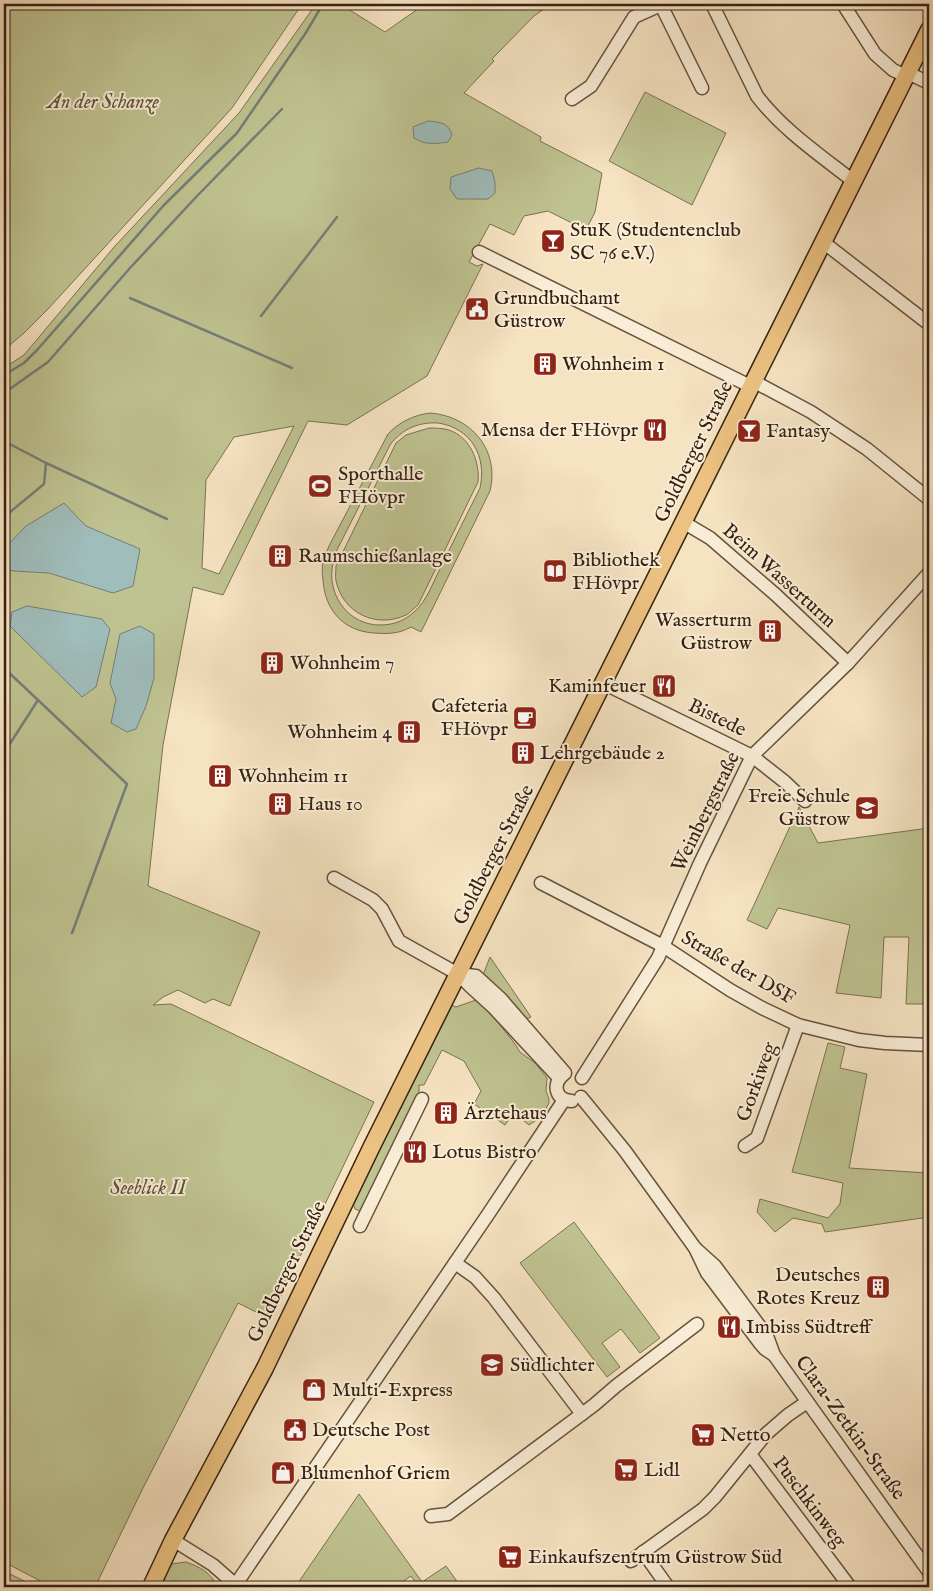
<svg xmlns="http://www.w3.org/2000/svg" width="933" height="1591" viewBox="0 0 933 1591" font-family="'IM FELL English',serif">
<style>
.green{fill:#bfc391;stroke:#7a7251;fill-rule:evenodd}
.water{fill:#9fbdbb;stroke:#757f77}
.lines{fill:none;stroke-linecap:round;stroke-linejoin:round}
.stream{stroke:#757f77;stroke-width:2.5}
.minor-casing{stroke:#66523d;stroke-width:15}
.major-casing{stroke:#362111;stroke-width:19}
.minor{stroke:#f9edd7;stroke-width:12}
.major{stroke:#ebc281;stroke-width:16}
.labels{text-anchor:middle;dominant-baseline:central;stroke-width:4;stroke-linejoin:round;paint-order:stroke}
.park-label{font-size:20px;font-style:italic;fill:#5f5237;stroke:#f9edd7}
.poi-label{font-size:20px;fill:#362111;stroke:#f9edd7;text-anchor:start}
.street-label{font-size:20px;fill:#362111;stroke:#f9edd7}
</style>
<rect width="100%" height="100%" fill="#f6e3c2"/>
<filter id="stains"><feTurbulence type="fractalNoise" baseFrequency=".004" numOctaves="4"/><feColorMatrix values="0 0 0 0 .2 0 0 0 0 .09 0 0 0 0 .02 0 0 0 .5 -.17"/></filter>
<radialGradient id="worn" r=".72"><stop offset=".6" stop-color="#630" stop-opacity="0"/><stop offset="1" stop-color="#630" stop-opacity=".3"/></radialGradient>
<g class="green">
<path d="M4,4H302L232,108L48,309L24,333L4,350Z"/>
<path d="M316,4H340L385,32L425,4H551L534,16L492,59L494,61L464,93L541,137L540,141L602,173L595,212L586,230L548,211L524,216L514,235L490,224L469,262L477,266L483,264L427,376L347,425L308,421L223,595L193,587L163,745L148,886L260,932L230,1006L213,999L205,1003L178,990L163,997L153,1005L171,1004L374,1102L270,1319L238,1303L143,1488L95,1587H52L4,1562V368L24,355L115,246L239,113ZM294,426L219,574L202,568L206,480L234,437Z"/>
<path d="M645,92L726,133L692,205L609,161Z"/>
<path d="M430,413C471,416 500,450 490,491L421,632L411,627C399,634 387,634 374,633C343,631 325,610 323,580C322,574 322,567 323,561C325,556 327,551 329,546L388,434C399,422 414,415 430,413ZM438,423C471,428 487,456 480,488C467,514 454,540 441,567C433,582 427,601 414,612C404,621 393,625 380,625C350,625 329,598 332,569C333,562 335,556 337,550L390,445C402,429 418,422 438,423Z"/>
<path d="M429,428C435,428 442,428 449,430C470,437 480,461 478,482L418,605C414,608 410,613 406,615C376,629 343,613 336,581C335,576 336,571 336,566L396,443L406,435Z"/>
<path d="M799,807L818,843L929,828V1004H906L909,937H884L881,998L836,993L850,925L778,908L767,929L747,920Z"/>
<path d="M490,957L531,1017L524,1020L514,1005L483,975Z"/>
<path d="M476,1000L496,1020L515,1044L520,1052L535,1063L547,1078L546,1091L549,1099V1103L541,1117L529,1125L524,1121L527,1115L517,1108L505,1125L474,1104L481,1091L464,1061L442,1050L424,1085H419V1096L364,1208L360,1211L355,1209L353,1203L449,1004L456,1007Z"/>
<path d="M828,1043L845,1047L840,1068L867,1074L849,1168L928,1173L929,1217L825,1232L822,1224L793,1218L775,1232L757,1212L760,1199L828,1218L840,1204L843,1183L792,1172Z"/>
<path d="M574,1222L660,1338L640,1353L621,1329L602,1343L620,1367L607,1377L520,1263Z"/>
<path d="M359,1494L422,1582L446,1566L461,1587H419L411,1576L395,1587H301L298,1583Z"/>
<path d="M186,1562C200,1567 212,1573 217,1587L185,1586V1582L174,1581L171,1587H160L171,1564Z"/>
<path d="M4,1571L36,1587H4Z"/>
</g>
<g class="water">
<path d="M428,121C440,122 449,123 452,135L448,142C436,144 424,145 414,138L413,127Z"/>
<path d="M479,168L492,171L495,182V193L488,199H457L450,189L451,177Z"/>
<path d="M64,503L86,526L140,549L133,586L113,593L49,573L14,571L4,569V549L26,526Z"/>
<path d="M27,606L102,619L110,629L96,687L82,697L10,626L12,612Z"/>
<path d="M140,626L154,634V678L146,706L136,729L127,732L111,723L116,699L110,683L120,634Z"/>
</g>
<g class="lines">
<g class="stream">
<path d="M130,298L292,368"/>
<path d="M261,316L337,217"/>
<path d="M4,375L24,363L38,349L164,205L237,133L305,34L323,4"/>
<path d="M4,393L48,362L130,268L198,195L282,109"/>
<path d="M4,441L46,463L167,519"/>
<path d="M4,517L44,484L46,463"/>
<path d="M4,668L127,784L72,933"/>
<path d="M4,753L38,700"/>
</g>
<defs>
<g id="minor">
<path d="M712,4L757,96C783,130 820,155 853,181"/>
<path d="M843,4L875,54L893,70L906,76"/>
<path d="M661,5L702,88"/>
<path d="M908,73L929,83"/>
<path d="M572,99L591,86L634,17L663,4"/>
<path d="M823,242L929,324"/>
<path d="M479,252L750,386"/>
<path d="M753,381L811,412L867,449L929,499"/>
<path d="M683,522L710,538L776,595L848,663"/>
<path d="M603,683L752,756L785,782L805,801"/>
<path d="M334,878L373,900L382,909L399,941L458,974L470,986L493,1007L559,1078"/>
<path d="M541,883L663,946L730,990L762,1008L798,1025L859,1040L885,1043L929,1045"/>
<path d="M458,974L476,976L501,999L565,1073"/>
<path d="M564,1074C551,1084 556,1101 572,1101"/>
<path d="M582,1078L658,958L700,863L752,756L848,663L929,573"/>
<path d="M581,1097L625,1151L695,1248L707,1273L759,1342L765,1349L774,1355"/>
<path d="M745,1146L757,1138L798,1025"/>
<path d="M360,1226L422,1099"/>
<path d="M695,1248L715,1266L767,1336L774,1355L929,1572"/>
<path d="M455,1263L475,1277L494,1298L582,1414"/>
<path d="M750,1454L850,1587"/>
<path d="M431,1516L448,1514L594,1405L616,1386L697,1324"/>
<path d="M173,1540L213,1565L238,1587"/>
<path d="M643,1552L668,1587"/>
<path d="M631,1561L703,1509L715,1497L766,1434L788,1415L807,1402"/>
<path d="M234,1587L489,1213L564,1100"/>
</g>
<path id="major" d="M151,1587L173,1540L265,1368L372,1146L929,30"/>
</defs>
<use href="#minor" class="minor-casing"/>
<use href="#major" class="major-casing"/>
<use href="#minor" class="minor"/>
<use href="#major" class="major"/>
</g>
<defs>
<symbol id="bar-square" viewBox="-11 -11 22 22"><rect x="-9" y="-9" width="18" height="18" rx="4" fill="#8f2418" stroke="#f9edd7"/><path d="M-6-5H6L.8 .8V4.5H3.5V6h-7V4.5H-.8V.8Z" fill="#fff"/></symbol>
<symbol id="civic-square" viewBox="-11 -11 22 22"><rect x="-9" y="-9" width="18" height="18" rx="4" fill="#8f2418" stroke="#f9edd7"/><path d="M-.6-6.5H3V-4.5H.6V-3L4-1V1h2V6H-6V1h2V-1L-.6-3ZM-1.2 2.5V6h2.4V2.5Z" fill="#fff"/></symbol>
<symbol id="building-square" viewBox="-11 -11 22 22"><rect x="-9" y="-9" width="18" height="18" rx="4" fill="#8f2418" stroke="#f9edd7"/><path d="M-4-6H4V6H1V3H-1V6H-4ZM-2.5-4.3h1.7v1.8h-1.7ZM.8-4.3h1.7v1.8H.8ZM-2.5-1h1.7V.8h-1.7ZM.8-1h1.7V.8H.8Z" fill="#fff"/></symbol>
<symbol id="restaurant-square" viewBox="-11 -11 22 22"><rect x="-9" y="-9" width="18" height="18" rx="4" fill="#8f2418" stroke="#f9edd7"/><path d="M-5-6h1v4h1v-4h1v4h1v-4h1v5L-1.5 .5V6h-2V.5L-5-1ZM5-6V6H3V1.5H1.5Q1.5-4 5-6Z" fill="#fff"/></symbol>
<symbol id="stadium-square" viewBox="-11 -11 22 22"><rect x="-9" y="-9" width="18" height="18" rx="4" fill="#8f2418" stroke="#f9edd7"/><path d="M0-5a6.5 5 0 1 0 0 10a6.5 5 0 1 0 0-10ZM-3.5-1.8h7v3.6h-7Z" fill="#fff"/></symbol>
<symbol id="library-square" viewBox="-11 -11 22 22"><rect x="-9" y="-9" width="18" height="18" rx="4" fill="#8f2418" stroke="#f9edd7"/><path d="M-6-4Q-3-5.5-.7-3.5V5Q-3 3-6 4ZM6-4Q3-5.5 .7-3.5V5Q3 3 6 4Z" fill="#fff"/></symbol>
<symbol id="cafe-square" viewBox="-11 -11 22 22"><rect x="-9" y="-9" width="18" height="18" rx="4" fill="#8f2418" stroke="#f9edd7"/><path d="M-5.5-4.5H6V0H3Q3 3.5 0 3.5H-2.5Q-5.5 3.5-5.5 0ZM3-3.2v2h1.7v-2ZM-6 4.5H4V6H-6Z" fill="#fff"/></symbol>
<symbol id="school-square" viewBox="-11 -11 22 22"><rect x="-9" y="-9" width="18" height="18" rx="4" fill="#8f2418" stroke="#f9edd7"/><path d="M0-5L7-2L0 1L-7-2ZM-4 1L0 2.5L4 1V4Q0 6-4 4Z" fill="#fff"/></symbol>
<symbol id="shop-square" viewBox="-11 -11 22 22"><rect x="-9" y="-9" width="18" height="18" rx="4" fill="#8f2418" stroke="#f9edd7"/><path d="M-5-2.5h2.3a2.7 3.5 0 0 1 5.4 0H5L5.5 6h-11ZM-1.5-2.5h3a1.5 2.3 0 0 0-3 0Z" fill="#fff"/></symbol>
<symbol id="supermarket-square" viewBox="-11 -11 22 22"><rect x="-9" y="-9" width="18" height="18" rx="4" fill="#8f2418" stroke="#f9edd7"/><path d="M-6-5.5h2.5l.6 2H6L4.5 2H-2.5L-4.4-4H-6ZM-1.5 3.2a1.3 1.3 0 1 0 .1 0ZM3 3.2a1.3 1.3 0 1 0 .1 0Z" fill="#fff"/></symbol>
</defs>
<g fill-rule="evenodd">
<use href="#bar-square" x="539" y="227" width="28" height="28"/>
<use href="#civic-square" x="463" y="295" width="28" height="28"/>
<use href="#building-square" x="531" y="350" width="28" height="28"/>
<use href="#restaurant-square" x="641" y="416" width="28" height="28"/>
<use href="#bar-square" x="735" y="417" width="28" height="28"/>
<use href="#stadium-square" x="306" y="472" width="28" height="28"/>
<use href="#building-square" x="266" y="542" width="28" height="28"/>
<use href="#library-square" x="541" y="557" width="28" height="28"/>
<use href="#building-square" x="756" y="617" width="28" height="28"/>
<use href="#building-square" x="258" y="649" width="28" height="28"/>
<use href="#restaurant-square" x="650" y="672" width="28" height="28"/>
<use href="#cafe-square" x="511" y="704" width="28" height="28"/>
<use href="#building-square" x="395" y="718" width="28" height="28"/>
<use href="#building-square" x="509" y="739" width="28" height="28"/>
<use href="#building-square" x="206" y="762" width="28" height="28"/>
<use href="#building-square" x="266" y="790" width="28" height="28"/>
<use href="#school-square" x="853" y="794" width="28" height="28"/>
<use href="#building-square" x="432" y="1099" width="28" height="28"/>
<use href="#restaurant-square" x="401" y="1138" width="28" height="28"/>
<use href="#building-square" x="864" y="1273" width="28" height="28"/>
<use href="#restaurant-square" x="715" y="1313" width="28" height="28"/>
<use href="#school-square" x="478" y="1351" width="28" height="28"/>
<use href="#shop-square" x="300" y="1376" width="28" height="28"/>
<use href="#civic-square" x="281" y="1416" width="28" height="28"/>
<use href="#supermarket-square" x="689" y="1421" width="28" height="28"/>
<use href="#supermarket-square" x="612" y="1456" width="28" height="28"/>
<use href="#shop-square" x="269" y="1459" width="28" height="28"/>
<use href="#supermarket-square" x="496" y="1543" width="28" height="28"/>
</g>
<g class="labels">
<g class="park-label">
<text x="103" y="102">An der Schanze</text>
<text x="148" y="1188">Seeblick II</text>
</g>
<g class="poi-label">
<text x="570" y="230">StuK (Studentenclub<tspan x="570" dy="23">SC 76 e.V.)</tspan></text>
<text x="494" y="298">Grundbuchamt<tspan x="494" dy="23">Güstrow</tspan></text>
<text x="562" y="364">Wohnheim 1</text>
<text x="638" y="430" text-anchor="end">Mensa der FHövpr</text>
<text x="766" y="431">Fantasy</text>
<text x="338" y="474">Sporthalle<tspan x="338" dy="23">FHövpr</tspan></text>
<text x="298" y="556">Raumschießanlage</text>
<text x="572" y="560">Bibliothek<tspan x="572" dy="23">FHövpr</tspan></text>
<text x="752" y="620" text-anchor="end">Wasserturm<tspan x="752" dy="23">Güstrow</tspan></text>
<text x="290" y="663">Wohnheim 7</text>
<text x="646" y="686" text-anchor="end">Kaminfeuer</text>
<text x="508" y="706" text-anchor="end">Cafeteria<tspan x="508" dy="23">FHövpr</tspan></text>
<text x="392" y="732" text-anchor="end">Wohnheim 4</text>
<text x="540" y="753">Lehrgebäude 2</text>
<text x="238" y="776">Wohnheim 11</text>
<text x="850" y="796" text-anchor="end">Freie Schule<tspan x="850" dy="23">Güstrow</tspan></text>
<text x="298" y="804">Haus 10</text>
<text x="464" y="1113">Ärztehaus</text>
<text x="432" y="1152">Lotus Bistro</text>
<text x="860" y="1275" text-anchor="end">Deutsches<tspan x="860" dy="23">Rotes Kreuz</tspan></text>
<text x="746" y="1327">Imbiss Südtreff</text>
<text x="510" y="1365">Südlichter</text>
<text x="332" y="1390">Multi-Express</text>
<text x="312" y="1430">Deutsche Post</text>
<text x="720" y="1435">Netto</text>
<text x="644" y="1470">Lidl</text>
<text x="300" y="1473">Blumenhof Griem</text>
<text x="528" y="1557">Einkaufszentrum Güstrow Süd</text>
</g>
<g class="street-label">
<text transform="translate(694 452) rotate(-64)">Goldberger Straße</text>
<text transform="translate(779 576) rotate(42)">Beim Wasserturm</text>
<text transform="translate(717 718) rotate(26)">Bistede</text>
<text transform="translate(706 812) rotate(-64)">Weinbergstraße</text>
<text transform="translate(494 855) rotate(-63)">Goldberger Straße</text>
<text transform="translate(738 968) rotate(30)">Straße der DSF</text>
<text transform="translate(757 1082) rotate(-70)">Gorkiweg</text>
<text transform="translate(287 1272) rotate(-64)">Goldberger Straße</text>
<text transform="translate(850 1428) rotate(54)">Clara-Zetkin-Straße</text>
<text transform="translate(809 1502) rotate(53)">Puschkinweg</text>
</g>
</g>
<rect width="933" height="1591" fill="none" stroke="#f6e3c2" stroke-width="20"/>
<rect x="5" y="5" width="923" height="1581" fill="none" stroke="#362111" stroke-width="2.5"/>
<rect x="10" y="10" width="913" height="1571" fill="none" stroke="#362111"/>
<rect width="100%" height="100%" filter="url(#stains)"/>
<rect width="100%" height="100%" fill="url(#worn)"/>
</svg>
